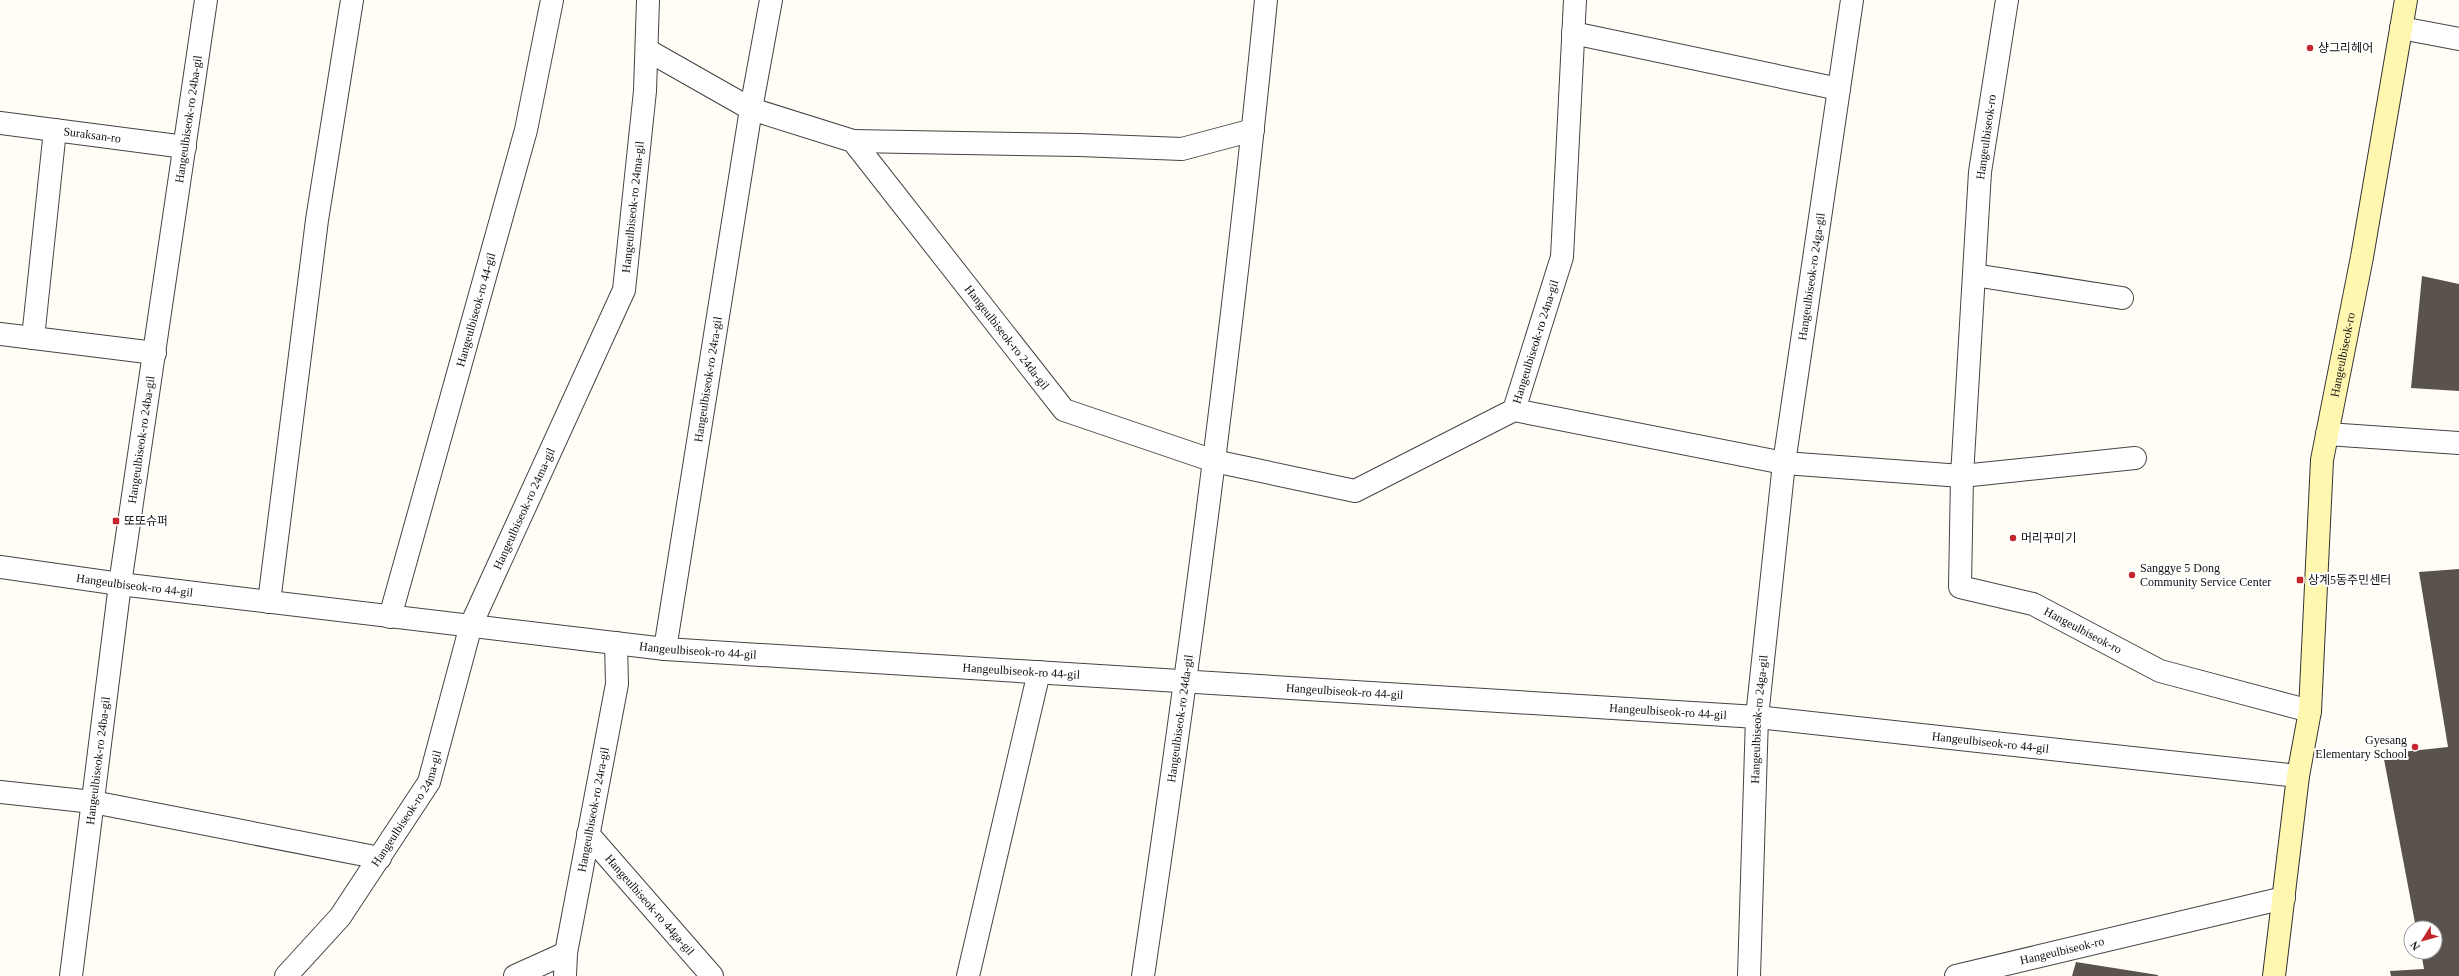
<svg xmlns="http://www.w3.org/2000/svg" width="2459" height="976" viewBox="0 0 2459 976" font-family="'Times New Roman','Noto Sans KR',serif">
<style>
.building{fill:#5a524d}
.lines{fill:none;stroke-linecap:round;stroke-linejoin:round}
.minor-casing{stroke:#444;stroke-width:24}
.secondary-casing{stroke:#333;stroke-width:24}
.minor{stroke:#fff;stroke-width:22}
.secondary{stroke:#fff6b0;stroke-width:22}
.poi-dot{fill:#c4262e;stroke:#fff;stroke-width:1.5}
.labels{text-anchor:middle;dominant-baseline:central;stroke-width:4;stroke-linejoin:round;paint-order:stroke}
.poi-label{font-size:12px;fill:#111;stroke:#fff;text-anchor:start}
.street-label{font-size:12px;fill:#111;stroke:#fff}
</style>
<rect width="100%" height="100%" fill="#fffdf5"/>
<g class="building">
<path d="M2422,276L2459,284V391L2411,388Z"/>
<path d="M2459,569V976H2391L2390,971L2424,969L2421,952H2435V928H2416L2383,754L2448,747L2419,572Z"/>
<path d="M2076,962L2158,975V976H2072Z"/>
</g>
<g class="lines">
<defs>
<g id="minor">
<path id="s1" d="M2007,0L1980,172L1962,476L1960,587L2033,604L2160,671L2310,711"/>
<path d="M2401,28L2459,39"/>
<path d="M1573,33L1839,89"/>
<path id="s2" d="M647,50L751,109L853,141L1064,410L1214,461L1355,491L1514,410L1562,257L1575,0"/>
<path id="s3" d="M0,123L185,147"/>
<path d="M853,141L1079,145L1182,149L1253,130"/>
<path d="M1974,275L2122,298"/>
<path d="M0,334L155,353"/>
<path d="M33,338L55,130"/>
<path d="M1514,410L1784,463L1962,476L2135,458"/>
<path d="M2327,434L2459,443"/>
<path id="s4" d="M0,567L120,584L665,649L1757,717L2298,776"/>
<path d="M269,602L317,220L352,0"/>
<path id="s5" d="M390,617L526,130L552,0"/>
<path id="s6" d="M665,649L751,109L771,0"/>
<path d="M0,792L93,802L380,858"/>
<path id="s7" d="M588,834L712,976"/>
<path id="s8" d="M71,976L120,584L206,0"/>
<path id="s9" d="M286,976L340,917L429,782L471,625L624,290L645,91L648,0"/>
<path d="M515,976L566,953"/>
<path id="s10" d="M565,976L566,953L617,684L616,643"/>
<path d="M968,976L1039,672"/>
<path id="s11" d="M1143,976C1191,652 1234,326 1266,0"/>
<path id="s12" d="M1749,976L1757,717L1784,463L1852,0"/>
<path id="s13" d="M1956,976L2284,898"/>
</g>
<g id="secondary">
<path id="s14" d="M2274,976L2298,776L2310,711L2322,460L2362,257L2406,0"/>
</g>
</defs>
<use href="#minor" class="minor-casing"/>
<use href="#secondary" class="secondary-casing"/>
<use href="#minor" class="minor"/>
<use href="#secondary" class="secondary"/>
</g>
<g class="poi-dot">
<circle cx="2310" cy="48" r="4"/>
<rect x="112" y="517" width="8" height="8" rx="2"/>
<circle cx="2013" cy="538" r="4"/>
<circle cx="2132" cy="575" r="4"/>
<rect x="2296" y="576" width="8" height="8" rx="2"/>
<circle cx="2415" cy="747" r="4"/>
</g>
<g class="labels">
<g class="poi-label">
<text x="2318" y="48">샹그리헤어</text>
<text x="124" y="521">또또슈퍼</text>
<text x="2021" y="538">머리꾸미기</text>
<text x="2140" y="568">Sanggye 5 Dong<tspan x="2140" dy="14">Community Service Center</tspan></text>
<text x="2308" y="580">상계5동주민센터</text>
<text x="2407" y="740" text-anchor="end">Gyesang<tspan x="2407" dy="14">Elementary School</tspan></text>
</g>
<g class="street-label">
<text stroke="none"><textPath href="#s8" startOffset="865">Hangeulbiseok-ro 24ba-gil</textPath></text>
<text stroke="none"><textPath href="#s3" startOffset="93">Suraksan-ro</textPath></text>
<text transform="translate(1986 137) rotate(-82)">Hangeulbiseok-ro</text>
<text stroke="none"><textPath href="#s9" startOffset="856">Hangeulbiseok-ro 24ma-gil</textPath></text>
<text stroke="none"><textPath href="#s12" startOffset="703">Hangeulbiseok-ro 24ga-gil</textPath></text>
<text stroke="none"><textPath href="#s5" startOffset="319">Hangeulbiseok-ro 44-gil</textPath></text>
<text stroke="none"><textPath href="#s2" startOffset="476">Hangeulbiseok-ro 24da-gil</textPath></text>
<text stroke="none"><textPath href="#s2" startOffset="1121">Hangeulbiseok-ro 24na-gil</textPath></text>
<text stroke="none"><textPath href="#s14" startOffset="626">Hangeulbiseok-ro</textPath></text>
<text stroke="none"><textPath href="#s6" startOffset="273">Hangeulbiseok-ro 24ra-gil</textPath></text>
<text stroke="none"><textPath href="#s8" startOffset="541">Hangeulbiseok-ro 24ba-gil</textPath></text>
<text stroke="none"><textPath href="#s9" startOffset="532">Hangeulbiseok-ro 24ma-gil</textPath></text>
<text stroke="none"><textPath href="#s4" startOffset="136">Hangeulbiseok-ro 44-gil</textPath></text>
<text stroke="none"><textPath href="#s1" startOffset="721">Hangeulbiseok-ro</textPath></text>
<text stroke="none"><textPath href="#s4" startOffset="703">Hangeulbiseok-ro 44-gil</textPath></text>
<text stroke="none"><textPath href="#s4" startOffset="1027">Hangeulbiseok-ro 44-gil</textPath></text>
<text stroke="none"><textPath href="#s4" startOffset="1351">Hangeulbiseok-ro 44-gil</textPath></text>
<text stroke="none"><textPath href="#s4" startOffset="1675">Hangeulbiseok-ro 44-gil</textPath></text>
<text stroke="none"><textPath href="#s11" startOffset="260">Hangeulbiseok-ro 24da-gil</textPath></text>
<text stroke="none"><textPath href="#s12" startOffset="257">Hangeulbiseok-ro 24ga-gil</textPath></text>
<text stroke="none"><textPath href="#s4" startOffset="1999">Hangeulbiseok-ro 44-gil</textPath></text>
<text stroke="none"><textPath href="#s8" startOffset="217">Hangeulbiseok-ro 24ba-gil</textPath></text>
<text stroke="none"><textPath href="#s9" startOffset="208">Hangeulbiseok-ro 24ma-gil</textPath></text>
<text stroke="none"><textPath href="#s10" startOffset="169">Hangeulbiseok-ro 24ra-gil</textPath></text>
<text stroke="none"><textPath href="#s7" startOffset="94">Hangeulbiseok-ro 44ga-gil</textPath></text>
<text stroke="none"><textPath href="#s13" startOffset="109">Hangeulbiseok-ro</textPath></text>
</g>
</g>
<g transform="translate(2423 940) rotate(233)"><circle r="19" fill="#ffffff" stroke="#a0a0a0"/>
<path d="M0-3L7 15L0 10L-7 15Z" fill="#c4262e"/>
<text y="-6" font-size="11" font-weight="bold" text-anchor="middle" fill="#111111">N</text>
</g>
</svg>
